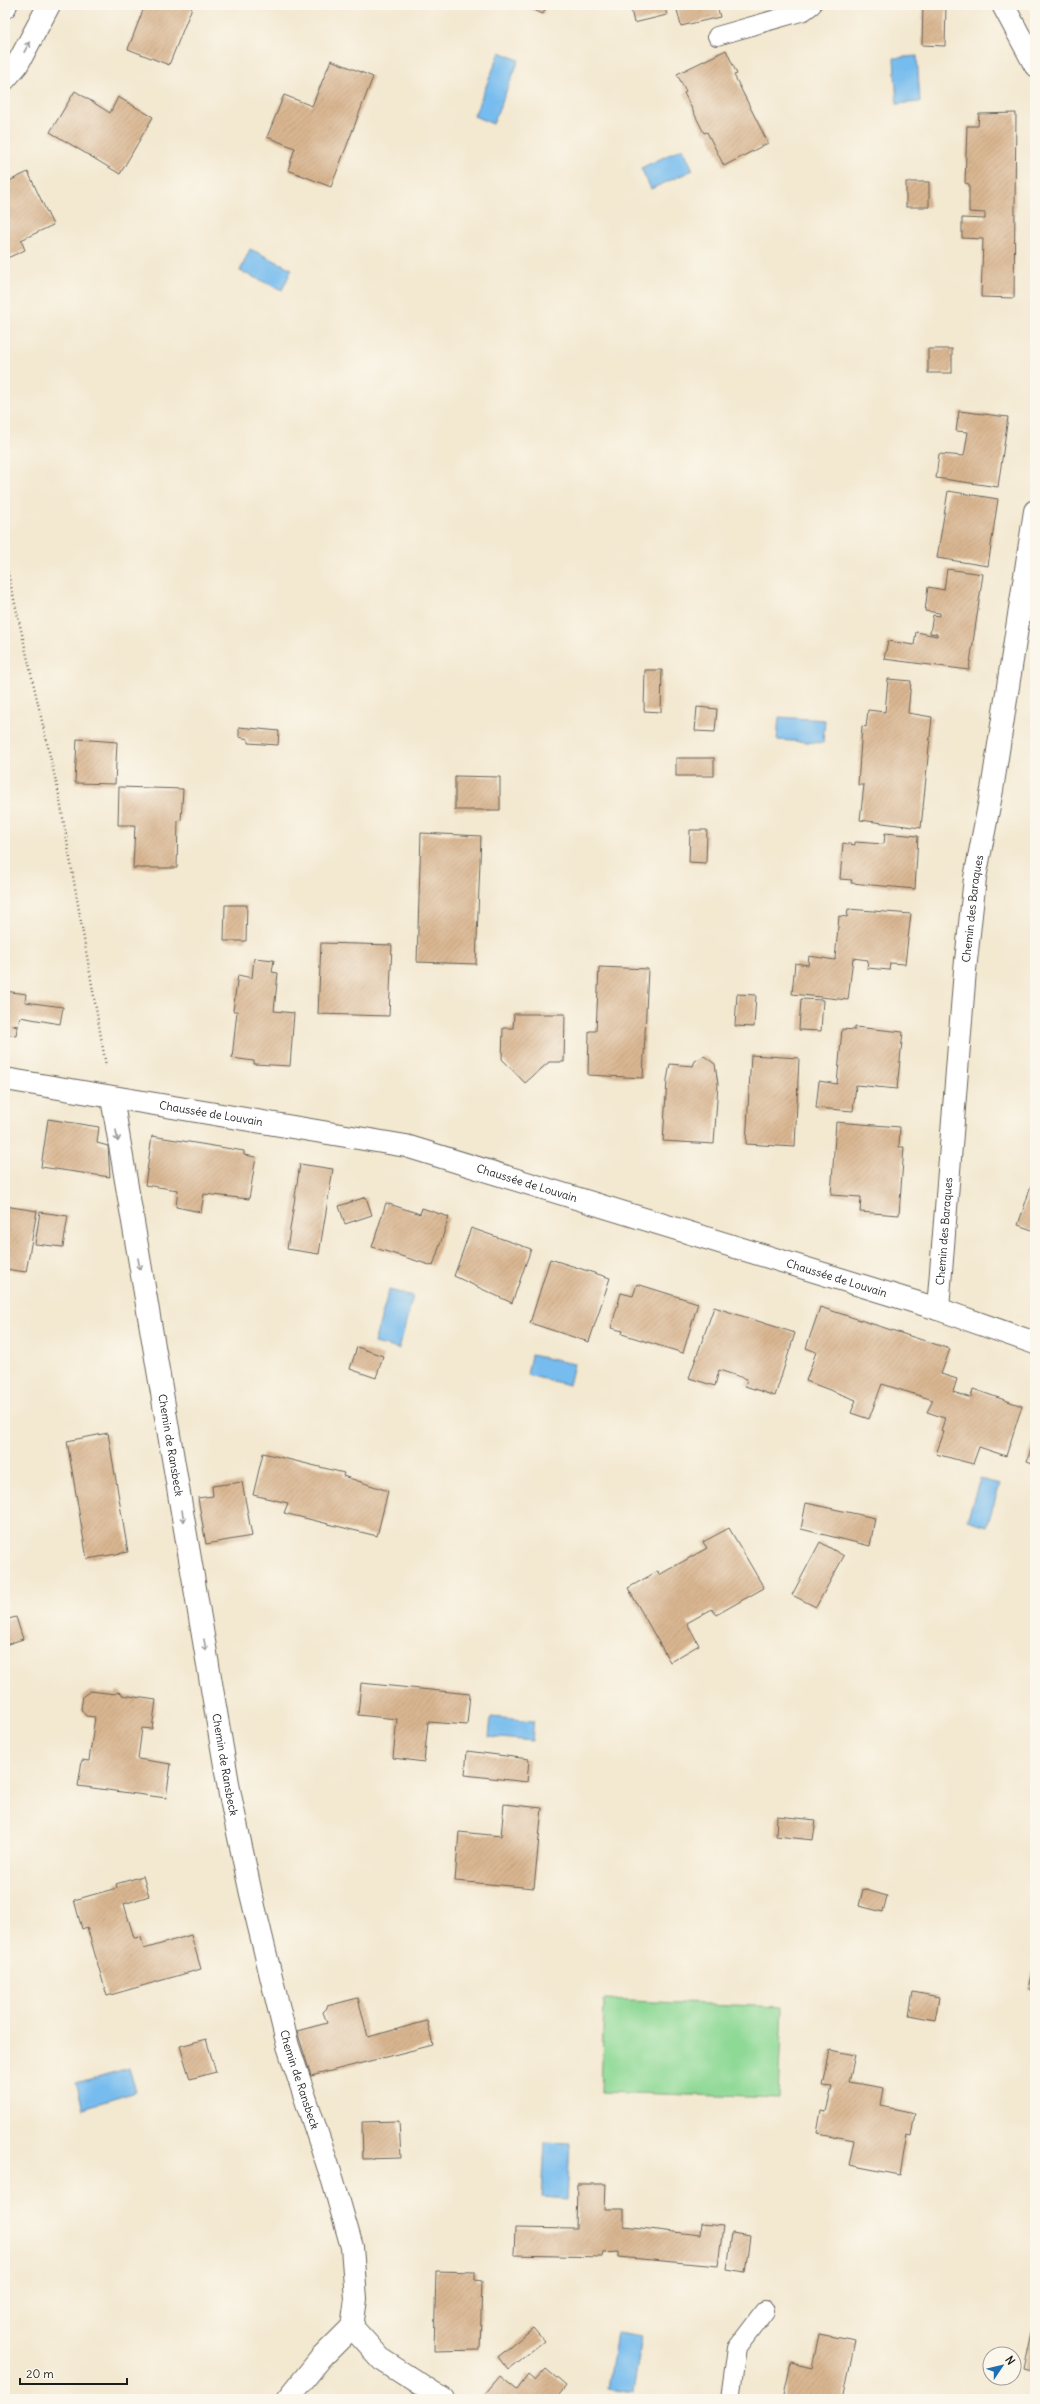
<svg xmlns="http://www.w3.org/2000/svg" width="1040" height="2404" viewBox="0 0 1040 2404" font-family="Delius,sans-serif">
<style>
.pitch{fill:#8fd996;stroke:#567a59}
.water{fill:#76bcee;stroke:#496c85}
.building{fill:url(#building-hatch)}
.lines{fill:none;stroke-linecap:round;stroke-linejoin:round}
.service-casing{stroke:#67635b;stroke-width:20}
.minor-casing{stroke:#67635b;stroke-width:24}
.secondary-casing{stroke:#67635b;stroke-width:24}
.path{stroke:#67635b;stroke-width:2.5;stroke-dasharray:1 3;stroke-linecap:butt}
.service{stroke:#fff;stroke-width:18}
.minor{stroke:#fff;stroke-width:22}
.secondary{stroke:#fff;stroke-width:22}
.oneway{stroke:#999}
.labels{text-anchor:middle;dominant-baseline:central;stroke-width:4;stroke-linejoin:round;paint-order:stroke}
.street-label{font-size:11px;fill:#1c1c1c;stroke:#fbf7ec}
</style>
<defs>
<pattern id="building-hatch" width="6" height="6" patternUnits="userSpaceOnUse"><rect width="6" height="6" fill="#d9b691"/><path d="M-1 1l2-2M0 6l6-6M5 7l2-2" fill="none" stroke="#ba9c7c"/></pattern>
</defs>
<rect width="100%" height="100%" fill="#fbf7ec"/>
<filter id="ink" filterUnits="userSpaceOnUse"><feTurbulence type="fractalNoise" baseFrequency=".025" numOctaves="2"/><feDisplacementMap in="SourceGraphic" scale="8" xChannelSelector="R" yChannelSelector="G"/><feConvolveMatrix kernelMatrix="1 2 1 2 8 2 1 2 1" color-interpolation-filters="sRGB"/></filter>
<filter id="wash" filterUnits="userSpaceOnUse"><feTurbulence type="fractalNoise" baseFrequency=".012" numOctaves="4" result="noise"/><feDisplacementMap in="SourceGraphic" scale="16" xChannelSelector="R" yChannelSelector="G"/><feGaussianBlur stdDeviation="0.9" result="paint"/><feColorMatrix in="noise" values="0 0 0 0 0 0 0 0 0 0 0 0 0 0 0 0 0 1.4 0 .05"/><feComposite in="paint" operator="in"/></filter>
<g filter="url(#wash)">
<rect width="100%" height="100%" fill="#f3e8d0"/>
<path class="pitch" d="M604,2000L783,2007L779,2098L601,2092Z"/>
<g class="water">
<path d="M500,52L519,60L493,124L474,116Z"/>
<path d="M917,56L920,102L897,104L894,58Z"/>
<path d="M683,148L693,170L651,189L641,168Z"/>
<path d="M250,249L292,269L282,290L240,271Z"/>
<path d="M779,717L825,720L823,743L777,740Z"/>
<path d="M389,1290L413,1296L399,1349L374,1343Z"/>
<path d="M531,1355L574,1364L569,1385L527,1375Z"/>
<path d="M980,1479L1000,1484L987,1526L967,1520Z"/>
<path d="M491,1717L534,1721L532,1741L489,1737Z"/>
<path d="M129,2068L136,2092L83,2108L76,2083Z"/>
<path d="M545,2142L570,2143L567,2199L542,2197Z"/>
<path d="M617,2333L642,2337L633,2392L608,2388Z"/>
</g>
<g id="blocks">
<g class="building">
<path d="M145,5H193L169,65L128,49Z"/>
<path d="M521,5H547L543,14Z"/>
<path d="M630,5H664L667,15L634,23Z"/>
<path d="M699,5H717L720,17L681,26L677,10Z"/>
<path d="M923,5H946L945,46L922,45Z"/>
<path d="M726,50L737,74L734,75L768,143L724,166L707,132L704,133L684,93L686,92L677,74Z"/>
<path d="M331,60L373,77L331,187L288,170L295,148L267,137L284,95L312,106Z"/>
<path d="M75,91L110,113L118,97L153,117L120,174L50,132Z"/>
<path d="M1016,113L1014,298L981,297L983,239L962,238V218L985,219V213L969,212V184L965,183L967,126H978L979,114Z"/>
<path d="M28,172L53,225L21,240L25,250L5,259V183Z"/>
<rect x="906" y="182" width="23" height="25"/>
<rect x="928" y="349" width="24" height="24"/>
<path d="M959,411L1008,417L998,487L936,478L939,454L964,456L968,432L956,431Z"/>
<path d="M948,491L998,499L988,566L937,558Z"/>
<path d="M947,569L983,574L969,670L884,659L888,641L914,645L916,632L937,636V634L930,633L933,615L940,616V613L925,611L928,587L944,590Z"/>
<path d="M645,670H662L661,712L644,711Z"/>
<path d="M888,679L911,681L908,713L932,717L921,828L860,820L864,785H858L862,726L866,727L868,710L885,712Z"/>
<path d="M697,707L717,709L715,732L695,731Z"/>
<path d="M239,727L279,731L278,745L248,743V739L239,737Z"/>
<path d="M77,739L117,742L115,784L75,783Z"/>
<rect x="676" y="758" width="38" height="18"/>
<path d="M455,776L500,777V810H455Z"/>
<path d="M119,787L183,789L181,821L178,820L177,868H133L135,825H118Z"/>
<path d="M690,830H707L706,863L689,862Z"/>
<path d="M421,833L481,836L476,964L417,962Z"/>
<path d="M885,833L918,836L915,889L851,883L852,880L840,879L843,843L855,845V842L884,844Z"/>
<path d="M225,905H247L246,941H224Z"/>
<path d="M848,909L911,914L905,964L890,963L889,970L867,968L868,960L853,958L848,1000L792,994L795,963L808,965L809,956L835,960L839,916L847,917Z"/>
<path d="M321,943L392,945L389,1016L318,1014Z"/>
<path d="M254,958L274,960L272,972L278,973L274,1011L294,1013L290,1066L254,1064V1061L232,1058L237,1011H233L238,975L252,978Z"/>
<path d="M599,967L648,969L643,1078L588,1075L589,1031H596Z"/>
<path d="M5,991L26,994L25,1002L63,1007L60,1024L20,1017L18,1026L11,1025L17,1027L16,1036L5,1034Z"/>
<path d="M737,994L756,995L754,1027L735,1026Z"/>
<path d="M801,999L823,1000L821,1031L799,1030Z"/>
<path d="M514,1014H565L564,1062H549L525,1083L502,1059L503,1028H513Z"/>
<path d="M855,1027L903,1032L897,1089L856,1085L853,1111L816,1108L819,1081L837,1084L842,1029L855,1030Z"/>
<path d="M751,1055L799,1058L795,1147L746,1144Z"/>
<path d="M704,1056L715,1064L718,1084L714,1144L663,1141L667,1080L670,1064L693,1066L695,1061Z"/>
<path d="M48,1119L99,1127L97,1143L108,1146L110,1177L41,1167Z"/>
<path d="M836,1122L900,1127L899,1147H904L899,1215L860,1212L861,1197L831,1195Z"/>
<path d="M152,1136L244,1151V1155L256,1157L249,1199L204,1194L201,1212L176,1207L178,1190L145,1185Z"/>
<path d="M300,1164L333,1169L319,1254L287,1249Z"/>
<path d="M1031,1186L1035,1188V1231L1018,1225Z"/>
<path d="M366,1197L372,1215L345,1224L339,1206Z"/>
<path d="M386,1203L420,1214L422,1208L449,1217L433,1266L372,1247Z"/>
<path d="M5,1206L37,1211L26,1272L5,1269Z"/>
<path d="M40,1212L68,1216L63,1247L35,1244Z"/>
<path d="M471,1228L531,1249L512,1303L454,1276Z"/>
<path d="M550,1259L610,1278L589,1342L530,1323Z"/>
<path d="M637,1284L698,1303L683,1353L622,1334L623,1331L611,1328L621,1293L633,1296Z"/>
<path d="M714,1307L795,1333L775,1396L745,1386L747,1379L719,1370L715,1386L689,1378Z"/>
<path d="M820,1307L950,1349L941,1374L957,1379L953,1392L971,1398L973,1389L1022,1406L1006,1456L979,1447L973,1464L936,1454L944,1432L941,1431L945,1418L927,1412L933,1400L882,1384L869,1419L851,1413L856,1400L806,1381L816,1352L806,1348Z"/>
<path d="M357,1347L383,1356L376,1378L350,1369Z"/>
<path d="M108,1433L128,1552L87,1559L67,1441Z"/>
<path d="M1035,1438V1464L1027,1461Z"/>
<path d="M263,1453L344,1473L343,1476L388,1491L377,1536L284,1513L288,1503L253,1495Z"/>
<path d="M242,1482L252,1536L206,1544L198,1498L213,1496L212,1486Z"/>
<path d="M806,1503L875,1518L870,1546L801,1529Z"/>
<path d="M729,1528L764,1588L716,1615L712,1609L687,1623L699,1645L670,1662L628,1588L658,1571L659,1575L707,1548L703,1542Z"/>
<path d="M820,1542L844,1556L816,1607L792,1595Z"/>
<path d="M16,1617L23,1639L5,1645V1620Z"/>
<path d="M361,1683L470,1694L467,1725L428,1722L424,1762L393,1758L397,1719L358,1715Z"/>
<path d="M90,1691L115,1694L117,1692L122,1693V1695L156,1700L152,1729L142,1728L138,1759L171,1764L166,1798L78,1786L82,1760L89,1761L95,1717L86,1716L81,1709L83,1696Z"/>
<path d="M467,1751L529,1759L527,1782L465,1775Z"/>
<path d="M504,1804L542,1808L534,1888L455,1881L459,1832L501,1836Z"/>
<path d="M777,1816L816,1820L813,1840L776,1836Z"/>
<path d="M143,1876L149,1896L124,1904L134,1938L141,1937L144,1949L191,1935L201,1969L107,1996L87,1927L82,1929L74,1900L117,1888L116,1884Z"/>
<path d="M863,1889L887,1896L883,1912L859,1906Z"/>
<path d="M1035,1959V1990L1029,1989Z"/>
<path d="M913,1992L939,1997L935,2020L909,2015Z"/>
<path d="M358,1998L368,2037L427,2021L433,2045L311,2076L297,2031L327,2023L323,2012L327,2008V2006Z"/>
<path d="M206,2039L216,2072L190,2079L180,2046Z"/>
<path d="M830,2050L855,2055L849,2082L884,2088L881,2106L915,2113L911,2135L907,2134L900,2175L849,2165L854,2140L817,2133L821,2111L826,2112L832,2087L823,2086Z"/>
<path d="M399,2121L401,2158L363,2159L362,2122Z"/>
<path d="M577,2184H606L605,2209H624V2226L700,2235L701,2224L723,2226L718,2266L619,2257V2252L603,2253L602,2257L514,2255L515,2228L576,2229Z"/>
<path d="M732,2233L750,2236L745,2273L727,2270Z"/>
<path d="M436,2271L475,2272V2280L482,2281L480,2350L434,2351Z"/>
<path d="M533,2328L544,2341L508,2370L498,2357Z"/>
<path d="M1031,2332H1035V2373L1023,2370Z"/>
<path d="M819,2334L855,2341L843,2399H783L791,2363L812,2368Z"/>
<path d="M546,2369L566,2386L556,2399H488L484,2395L500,2376L517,2390L528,2375L535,2381Z"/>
</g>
</g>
</g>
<g filter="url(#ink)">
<use href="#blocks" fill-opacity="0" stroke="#67635b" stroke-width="1"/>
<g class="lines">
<defs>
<g id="service">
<path d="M717,36L804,11L812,5"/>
<path d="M730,2399L737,2348L765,2311"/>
</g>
<g id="minor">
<path d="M1003,5L1035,65"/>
<path d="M5,7L6,5"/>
<path d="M5,79L17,65L49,5"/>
<path id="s1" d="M112,1098L230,1795L251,1894L288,2046L333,2181L352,2247L356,2299L352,2327L321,2358L288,2399"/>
<path id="s2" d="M938,1309L965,970L975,878L992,790L1035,511"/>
<path d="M352,2327L382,2360L443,2399"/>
</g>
<g id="secondary">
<path id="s3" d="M5,1079L406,1146L938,1309L1035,1343"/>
</g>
</defs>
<use href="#service" class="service-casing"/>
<use href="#minor" class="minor-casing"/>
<use href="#secondary" class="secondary-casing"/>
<path class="path" d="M5,560L59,795L106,1066"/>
<use href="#service" class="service"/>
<use href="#minor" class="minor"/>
<use href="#secondary" class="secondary"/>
</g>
<defs><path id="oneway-shaft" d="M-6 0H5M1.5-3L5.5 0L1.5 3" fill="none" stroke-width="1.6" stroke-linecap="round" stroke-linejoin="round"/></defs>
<g class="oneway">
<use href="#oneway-shaft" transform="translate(27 47) rotate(-61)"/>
<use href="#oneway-shaft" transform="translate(117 1136) rotate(80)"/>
<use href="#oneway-shaft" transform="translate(139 1264) rotate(80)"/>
<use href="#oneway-shaft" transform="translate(183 1516) rotate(80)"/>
<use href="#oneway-shaft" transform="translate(205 1645) rotate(80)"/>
</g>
</g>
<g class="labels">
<g class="street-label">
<text stroke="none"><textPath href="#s2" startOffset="402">Chemin des Baraques</textPath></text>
<text stroke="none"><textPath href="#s3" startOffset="209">Chaussée de Louvain</textPath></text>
<text stroke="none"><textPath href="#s3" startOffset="533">Chaussée de Louvain</textPath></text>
<text stroke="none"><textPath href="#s2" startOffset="78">Chemin des Baraques</textPath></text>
<text stroke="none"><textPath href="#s3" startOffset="857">Chaussée de Louvain</textPath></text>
<text stroke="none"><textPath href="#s1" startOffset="352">Chemin de Ransbeck</textPath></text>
<text stroke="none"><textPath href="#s1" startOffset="676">Chemin de Ransbeck</textPath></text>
<text stroke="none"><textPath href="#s1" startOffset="1000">Chemin de Ransbeck</textPath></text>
</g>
</g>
<rect width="1040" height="2404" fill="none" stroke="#fbf7ec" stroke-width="20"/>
<g transform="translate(1002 2366) rotate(55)"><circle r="19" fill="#fbf7ec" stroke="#a29f99"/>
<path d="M0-3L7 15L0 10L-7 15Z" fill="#1f6fb2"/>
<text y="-6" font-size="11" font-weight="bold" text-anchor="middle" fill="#1c1c1c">N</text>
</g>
<path d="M20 2378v6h107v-6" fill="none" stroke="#1c1c1c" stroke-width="2"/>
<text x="26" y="2378" font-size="12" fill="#1c1c1c" stroke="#fbf7ec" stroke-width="3" paint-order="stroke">20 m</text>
</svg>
